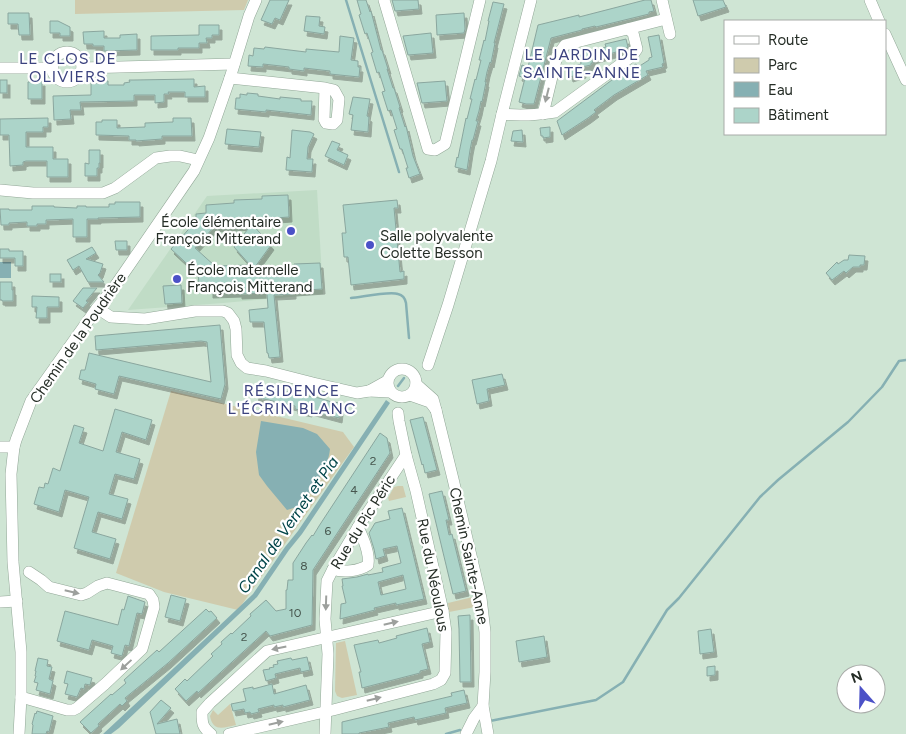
<svg xmlns="http://www.w3.org/2000/svg" width="906" height="734" viewBox="0 0 906 734" font-family="Figtree,sans-serif">
<style>
.built{fill:#c0dcc6}
.green{fill:#cfcbad}
.water{fill:#86b0b3}
.lines{fill:none;stroke-linecap:round;stroke-linejoin:round}
.stream{stroke:#86b0b3;stroke-width:2.5}
.building{fill:#acd4c9;stroke:#8aa69e;fill-rule:evenodd;filter:url(#shadow)}
.street-casing{stroke:#92a797;stroke-width:12}
.street{stroke:#fff;stroke-width:11}
.oneway{fill:#9da09d}
.poi-dot{fill:#4b51c7;stroke:#fff;stroke-width:2}
.labels{text-anchor:middle;dominant-baseline:central;stroke-width:4.5;stroke-linejoin:round;paint-order:stroke}
.number-label{font-size:12px;fill:#47574f}
.poi-label{font-size:15px;fill:#252d26;stroke:#fff;text-anchor:start}
.street-label{font-size:15px;fill:#252d26;stroke:#fff}
.neighbourhood-label{font-size:16px;letter-spacing:1px;fill:#3c437f;stroke:#fff}
.water-label{font-size:16px;font-style:italic;fill:#004448;stroke:#fff}
</style>
<defs>
<filter id="shadow"><feDropShadow dx="3" dy="5" stdDeviation="0" flood-color="#0004"/></filter>
</defs>
<rect width="100%" height="100%" fill="#cfe5d4"/>
<path class="built" d="M317,190L323,294L223,303L128,310L207,196Z"/>
<g class="green">
<path d="M75,0H248L244,10L75,14Z"/>
<path d="M171,391L343,432L354,447L238,610L164,592L116,573Z"/>
<path d="M398,486H403L406,497L389,501L388,498L394,487Z"/>
<path d="M473,597L475,607L449,612L448,603Z"/>
<path d="M345,641L357,695L342,698L337,696L335,691L336,643Z"/>
<path d="M230,704L236,725C223,728 213,732 210,716L213,710L218,715Z"/>
</g>
<g class="water">
<rect x="0" y="262" width="11" height="16"/>
<path d="M386,400L390,403L302,534L289,550L257,597L119,728L111,734H103L218,627L253,594L285,547L298,531Z"/>
<path d="M261,421L303,428L317,434L330,449C328,470 312,489 300,506L287,510L267,486L259,475L256,452Z"/>
</g>
<g class="lines">
<g class="stream">
<path d="M346,0L399,172"/>
<path d="M351,298C362,297 389,291 398,294C403,295 405,298 406,303L409,338"/>
<path d="M398,386L404,378"/>
<path d="M490,721L596,700L623,682L667,610L679,598L760,497L778,480L848,422L882,387L899,361L906,360"/>
<path d="M446,734L460,730"/>
</g>
</g>
<g class="building">
<path d="M270,0H289L280,20L275,18L272,24L261,20Z"/>
<path d="M357,0H366L370,12L371,11L381,50H382L388,69H387L393,88H394L400,107L399,108L405,127L406,126L413,156L420,174L409,178L406,168H408L402,149H400L394,130L397,129L391,110L388,111L382,92L385,91L379,72L377,73L371,53L373,52L367,33L365,34L359,15L361,14Z"/>
<path d="M392,0H418L419,9L395,11Z"/>
<path d="M645,0H651L654,11L649,12V14L596,27L595,26L582,29V30L551,38L534,104H526L519,102L525,78L519,76L522,65L528,67L538,25L579,15V17Z"/>
<path d="M693,0H723L726,7L698,16Z"/>
<path d="M493,2L504,4L494,43H495L491,63L490,62L487,72L485,82H486L482,102L481,101L479,111L476,121H478L473,140H472L470,150L467,170L455,167L457,157L458,158L466,118L467,119L472,99H470L475,79L476,80L481,60H479L484,40L485,41L489,21H488Z"/>
<path d="M8,13H29L30,35H19L18,24H8Z"/>
<path d="M464,13L465,29L464,33L437,35L436,15Z"/>
<path d="M306,16L320,17L319,26L325,27L324,34L304,31Z"/>
<path d="M50,21H58L70,27V36H60V33H50Z"/>
<path d="M199,25H219V35H212V38H206L207,43H199V48H178V50H151V36L199,35Z"/>
<path d="M104,31V38H120V35L137,34V50L104,51V46H93V44H84L83,32Z"/>
<path d="M431,33L433,53L408,55L403,36Z"/>
<path d="M659,35L664,63L662,64L663,67L646,71L648,75L614,95L594,110L596,112L588,118L562,135L557,121L624,71L636,64L638,67L649,60V58L652,57L648,37Z"/>
<path d="M340,36L354,38L351,60L358,61V67H360L359,77L330,74V71L304,68V71L289,69V67L272,65L263,64V67L248,66L249,55L253,56L254,48L264,49L265,47L306,52V49L339,52Z"/>
<path d="M626,39L628,47L623,50L592,59L593,63H591V65L582,67L583,73L570,77L568,68L581,64L579,54L606,47L605,44Z"/>
<path d="M194,79V87L205,86V97H185V92H168L169,94H164V102L155,103V95H134V101L80,102L81,110H70L71,119L54,120L53,96L91,95V83H98V81H108V85H124V83L130,82L129,80H134Z"/>
<rect x="0" y="80" width="7" height="13"/>
<path d="M42,81V99H28V82Z"/>
<path d="M445,81L447,101L422,103L417,83Z"/>
<path d="M247,93L258,94V96L280,99V97L301,99V101H312L311,115L266,110V112L235,109L236,98H240V94L247,95Z"/>
<path d="M353,97L370,99L367,116L369,117L368,132L351,130L353,115L349,114Z"/>
<path d="M48,118V127H43V132H26V147H53V159H68V177H47V161H26L23,162V165L10,166L9,135H0V119Z"/>
<path d="M173,118H191L192,136H162V139L136,141V140H129V136L96,135V122H102V120H117V128L145,127V123L173,122Z"/>
<path d="M550,127V137L543,138V136H541L540,128Z"/>
<path d="M227,129L261,132L259,147L225,144Z"/>
<path d="M292,130L310,132L314,134L308,147L307,159H313L312,172L286,170L287,157L290,158Z"/>
<path d="M522,130L523,142L511,141L513,131Z"/>
<path d="M332,141L340,144L337,150L348,155L344,165L325,156Z"/>
<path d="M89,150H100V163H99V168H97V176H85V163L89,164Z"/>
<path d="M288,195L289,217L261,219V222H250L271,245L255,267L263,266V269L295,267L294,264L320,263L322,289L293,291V294L274,295L280,357L269,358L268,353H267L264,322H250L249,310L268,308L267,293L239,294V292L210,293V284H199L198,274L171,249L196,221V214L206,213V205L234,203V200L262,199V196ZM251,225L234,247L250,265L215,266L195,248L214,227Z"/>
<path d="M397,200L398,208H394L400,272L404,271V279L351,285L348,257H344L342,233H346L343,205Z"/>
<path d="M115,202H140V217L98,218V219H87V237H73V219L46,220V224H37V226H27V222L9,223V225H1L0,209H9V210H32V206H54V207L77,208V206H86V207H109V204H115Z"/>
<path d="M115,241H127V250H116Z"/>
<path d="M92,247L96,253L86,259L103,264L100,273L98,275L104,282H88L79,266L73,270L67,260Z"/>
<path d="M0,249H9V251H23V266H15V258H0Z"/>
<path d="M849,255L865,256L864,265H860V267H853L846,273L844,271L832,280L826,273L837,262L838,264L844,260H848Z"/>
<rect x="50" y="274" width="11" height="8"/>
<path d="M0,282H12V290H13V301H2V300H0Z"/>
<path d="M181,285L182,303L165,304L163,286Z"/>
<path d="M83,288H97L86,301L88,302L83,308L73,301Z"/>
<path d="M32,296L59,297V307H47V318H36L37,307H32Z"/>
<path d="M220,325L225,384L221,399L119,376L114,394L95,389L96,384L79,379L81,370H85L89,353L211,382L207,342L201,341L96,350L95,336Z"/>
<path d="M502,374L505,385L487,389L489,401L477,404L472,380Z"/>
<path d="M259,384L274,388L273,389L319,398L332,402L341,403L339,418L309,410V412L295,409V406L255,397Z"/>
<path d="M115,409L152,420L146,440L122,432L116,452L140,459L134,479L115,474L109,494L128,499L122,519L98,512L92,532L116,539L110,559L74,548L89,497L65,490L59,512L34,504L39,487L44,488L45,483L48,484L53,468L60,471L74,425L84,428L79,443L103,451Z"/>
<path d="M423,417L437,470L425,473L423,464L422,465L410,420Z"/>
<path d="M380,433L387,438L390,453L313,570L312,625L270,636L266,631L198,693L197,691L186,701L175,689L185,679L187,681L213,656L211,654L222,644L221,642L231,633L232,634L251,616L250,614L266,600L276,611L286,609V590H287L288,580H293V563L306,543L312,535L313,536L319,526Z"/>
<path d="M442,491L449,520H446L449,535L452,534L466,591L453,594L429,494Z"/>
<path d="M402,508L424,599L396,605V603L374,608L375,610L340,619L341,604L346,603L342,586H343L342,579L357,577L368,574V575L383,572L382,568L401,563L397,546L383,549L385,556L376,559L374,549L369,533L375,523L390,519L388,511ZM403,575L406,589L381,595L378,582Z"/>
<path d="M171,595L186,599L180,621L165,617Z"/>
<path d="M128,596L145,602L142,614L137,613L129,646L125,645L122,656L111,653L113,646L92,640L89,650L57,641L65,611L118,625L122,609L124,610Z"/>
<path d="M206,609L209,612L211,611L217,618L168,663L125,698L127,701L122,706L120,704L98,724L99,726L91,733L80,722L111,694L112,695L126,683L124,680L157,650L159,652Z"/>
<path d="M470,615L471,682H460L459,629L458,616Z"/>
<path d="M427,628L430,642L422,644L428,669L420,671V673L362,688L359,672H361L354,645L378,640L379,643L397,638L396,636Z"/>
<path d="M711,629L714,652L700,654L698,631Z"/>
<path d="M544,636L547,657L519,662L516,641Z"/>
<path d="M307,657L310,670L301,672L300,668L275,674L276,678L266,681L263,670L270,669L269,668L274,667L273,665L278,664L277,661L291,658L292,660Z"/>
<path d="M38,658L48,660L47,666L52,667L49,679L53,681L50,694L36,690L38,683L34,682L36,676H35L36,671H35Z"/>
<path d="M715,666V675L707,676V667Z"/>
<path d="M67,671L92,678L90,685L85,684L84,689L81,688L77,697L65,694L68,684L64,683Z"/>
<path d="M272,684L274,694L306,685L310,700L283,707V705L274,707V705L258,709L259,712L251,714L250,712L245,713L244,709L233,711L231,704L246,701L243,689L253,687V689Z"/>
<path d="M464,690L467,703L445,708L446,713L415,720L414,717L388,723L389,727L359,733V734H342V722L452,696L451,693Z"/>
<path d="M161,700L171,708L157,724L177,719L180,734H156L150,712Z"/>
<path d="M37,711L53,716L49,732L47,731L46,734H32L33,725L32,724L35,713L36,714Z"/>
</g>
<g class="lines">
<defs>
<g id="street">
<path d="M384,0L428,149L435,150L445,144L480,0"/>
<path d="M662,0L670,34"/>
<path d="M870,0L879,21"/>
<path d="M885,34L906,80"/>
<circle cx="67" cy="67" r="15"/>
<path d="M0,68H53"/>
<path d="M82,68L234,64"/>
<path d="M230,78L325,88L334,90L339,99L337,120L333,124L326,123L324,119L325,88"/>
<path d="M502,114C520,116 537,115 555,112L632,56L637,49L633,33L628,29"/>
<path d="M543,114L557,56L565,45L666,19"/>
<path d="M0,190L33,193H103L115,188L156,158L170,156H180L198,160"/>
<path d="M97,308L111,317L145,319L195,311H223L228,313L234,321L236,329L237,355L241,363L247,368L266,371L313,383L357,393L369,391"/>
<path d="M428,365L448,305L491,161L502,114L531,0"/>
<circle cx="402" cy="383" r="14"/>
<path d="M387,381L369,391L390,392"/>
<path d="M410,395L430,402L436,410L433,399L416,384"/>
<path d="M436,410L453,479L481,598L485,632V672L483,706L488,734"/>
<path d="M0,447H14"/>
<path d="M333,569C343,573 359,571 368,565C370,553 363,538 358,527"/>
<path d="M0,602L17,601"/>
<path d="M21,697L67,710H73L77,708L105,684L142,649L154,607L153,600L149,594L107,583L98,586L87,593L81,595L49,587L41,580L29,572"/>
<path d="M19,734L21,697V652L13,562L11,474L14,447L16,440L31,401L97,308L115,286L194,171L209,138L230,78L249,16L256,0"/>
<path d="M211,734C202,727 202,723 202,712L210,703L267,651L443,611"/>
<path d="M229,734L333,710L433,684L441,680L445,673L446,632L443,611L416,491L406,455L399,421L398,413"/>
<path d="M325,734L328,654L325,619L327,581L333,569L358,527L406,455"/>
<path d="M466,734L474,718L483,706"/>
</g>
</defs>
<use href="#street" class="street-casing"/>
<use href="#street" class="street"/>
</g>
<defs><path id="oneway-solid" d="M-6-.8H1V-3.2L6.5 0L1 3.2V.8H-6Z" transform="scale(1.25)"/></defs>
<g class="oneway">
<use href="#oneway-solid" transform="translate(547 95) rotate(104)"/>
<use href="#oneway-solid" transform="translate(72 592) rotate(13)"/>
<use href="#oneway-solid" transform="translate(326 603) rotate(92)"/>
<use href="#oneway-solid" transform="translate(391 623) rotate(-13)"/>
<use href="#oneway-solid" transform="translate(279 648) rotate(168)"/>
<use href="#oneway-solid" transform="translate(126 665) rotate(137)"/>
<use href="#oneway-solid" transform="translate(374 699) rotate(-14)"/>
<use href="#oneway-solid" transform="translate(276 723) rotate(-13)"/>
</g>
<g class="poi-dot">
<circle cx="291" cy="231" r="5"/>
<circle cx="370" cy="245" r="5"/>
<circle cx="177" cy="279" r="5"/>
</g>
<g class="labels">
<g class="number-label">
<text x="373" y="461">2</text>
<text x="354" y="490">4</text>
<text x="328" y="531">6</text>
<text x="304" y="566">8</text>
<text x="295" y="613">10</text>
<text x="244" y="637">2</text>
</g>
<g class="poi-label">
<text x="281" y="222" text-anchor="end">École élémentaire<tspan x="281" dy="17">François Mitterand</tspan></text>
<text x="380" y="236">Salle polyvalente<tspan x="380" dy="17">Colette Besson</tspan></text>
<text x="187" y="270">École maternelle<tspan x="187" dy="17">François Mitterand</tspan></text>
</g>
<g class="street-label">
<text transform="translate(78 338) rotate(-55)">Chemin de la Poudrière</text>
<text transform="translate(363 522) rotate(-58)">Rue du Pic Péric</text>
<text transform="translate(469 556) rotate(78)">Chemin Sainte-Anne</text>
<text transform="translate(433 575) rotate(79)">Rue du Néoulous</text>
</g>
<g class="neighbourhood-label">
<text x="582" y="54">LE JARDIN DE<tspan x="582" dy="18">SAINTE-ANNE</tspan></text>
<text x="68" y="58">LE CLOS DE<tspan x="68" dy="18">OLIVIERS</tspan></text>
<text x="292" y="390">RÉSIDENCE<tspan x="292" dy="18">L'ÉCRIN BLANC</tspan></text>
</g>
<g class="water-label">
<text transform="translate(288 525) rotate(-55)">Canal de Vernet et Pia</text>
</g>
</g>
<rect x="724" y="20" width="162" height="115" fill="#ffffff" stroke="#a8aba8"/>
<rect x="734" y="36" width="25" height="8" fill="#ffffff" stroke="#a8aba8"/>
<text x="768" y="45" font-size="15" fill="#252d26">Route</text>
<rect x="734" y="58" width="25" height="15" fill="#cfcbad" stroke="#a8aba8"/>
<text x="768" y="70" font-size="15" fill="#252d26">Parc</text>
<rect x="734" y="82" width="25" height="15" fill="#86b0b3" stroke="#a8aba8"/>
<text x="768" y="95" font-size="15" fill="#252d26">Eau</text>
<rect x="734" y="108" width="25" height="15" fill="#acd4c9" stroke="#a8aba8"/>
<text x="768" y="120" font-size="15" fill="#252d26">Bâtiment</text>
<g transform="translate(861 689) rotate(340)"><circle r="24" fill="#ffffff" stroke="#a8aba8"/>
<path d="M0-4L9 19L0 12L-9 19Z" fill="#4b51c7"/>
<text y="-8" font-size="14" font-weight="bold" text-anchor="middle" fill="#252d26">N</text>
</g>
</svg>
